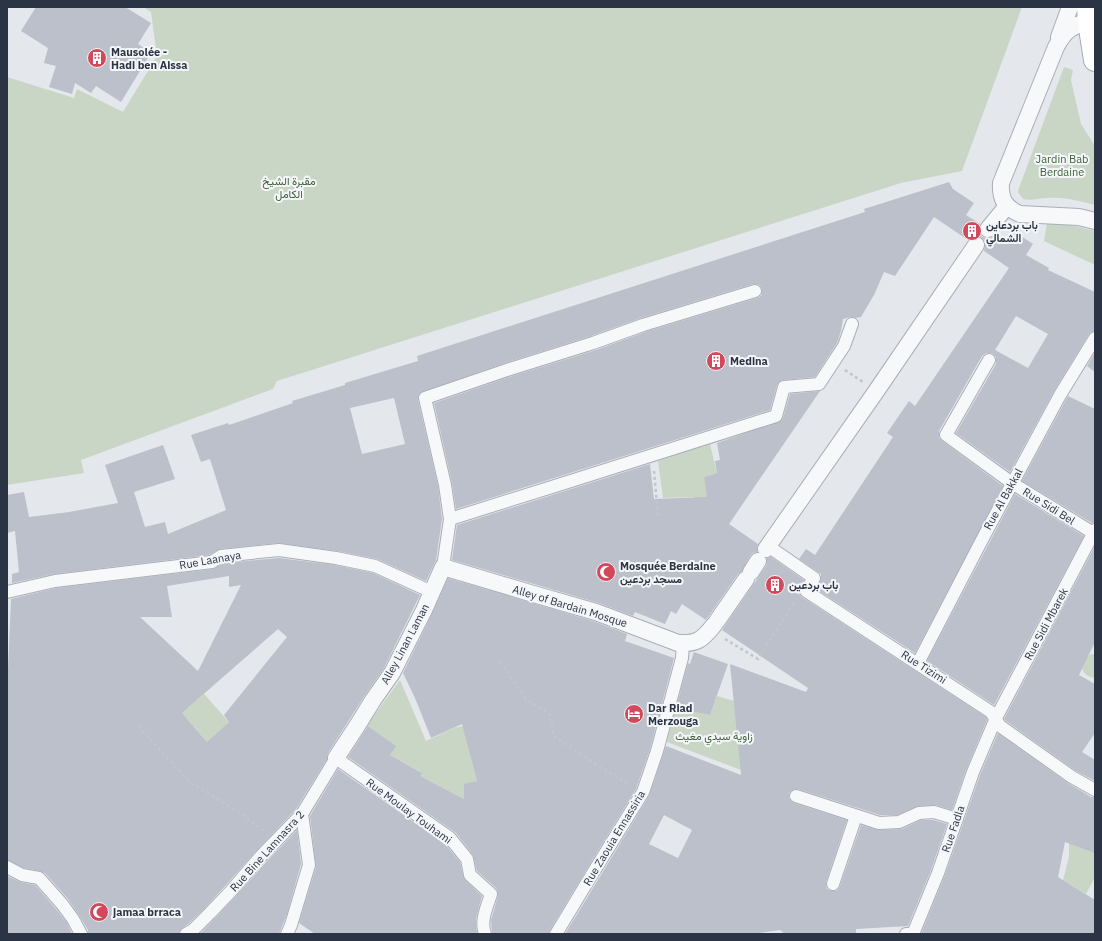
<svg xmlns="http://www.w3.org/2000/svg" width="1102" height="941" viewBox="0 0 1102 941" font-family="'IBM Plex Sans',Vazirmatn,sans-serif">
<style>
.green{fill:#c9d6c5}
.building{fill:#bbc0ca;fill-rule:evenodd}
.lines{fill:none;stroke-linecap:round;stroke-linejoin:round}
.pedestrian-casing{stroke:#a9aeb7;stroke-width:14}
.minor-casing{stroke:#a9aeb7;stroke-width:18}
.primary-casing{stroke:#a3abb8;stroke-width:24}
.path{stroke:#c2c5cb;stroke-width:2.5;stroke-dasharray:3 3;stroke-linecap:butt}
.pedestrian{stroke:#f7f8fa;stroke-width:12}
.minor{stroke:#f7f8fa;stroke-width:16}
.primary{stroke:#fff;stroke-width:22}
.labels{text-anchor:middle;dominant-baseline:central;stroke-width:4;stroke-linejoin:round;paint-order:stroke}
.poi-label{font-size:11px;font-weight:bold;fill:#2b3445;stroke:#f4f6f9;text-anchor:start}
.park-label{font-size:11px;fill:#3f6138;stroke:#f4f6f9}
.street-label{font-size:11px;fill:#2b3445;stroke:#f4f6f9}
</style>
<rect width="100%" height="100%" fill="#e4e7ec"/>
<g class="green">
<path d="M143,7H1022L962,171L901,183L277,381L273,389L81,460L84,473L7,485V77L74,98L77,89L123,112L157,56L151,12Z"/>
<path d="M1064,67L1073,70L1071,80L1081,124L1095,146V205C1079,201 1064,197 1048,198C1040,198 1031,201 1023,199L1018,192L1019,188Z"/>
<path d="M1047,223L1067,224L1095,231V265L1044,241Z"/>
<path d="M710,444L717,473L704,477L710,512L739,509L729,524L696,520L694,497L663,498L658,461Z"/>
<path d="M1093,654H1095V678C1087,677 1082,673 1082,665L1089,655Z"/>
<path d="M400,680L426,741L454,728L463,726L477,781L464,785V799L420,776L421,772L390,755L395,746L367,725Z"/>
<path d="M204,694L229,722L214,736L217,753L182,713Z"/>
<path d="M717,696L734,701L741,770L667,742L675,707L710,715Z"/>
<path d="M1095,841V877L1086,894L1063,880L1069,857V843Z"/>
</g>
<g class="building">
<path d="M36,7H125L151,23L138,44L151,53L121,102L96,86L91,93L75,83L72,94L49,87L56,66L44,63L48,48L21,31Z"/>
<path d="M949,182L953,189L974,203L966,215L980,224L979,228V232L982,237L987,238H991L996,235L1008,243L1015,232L1033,244L1026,255L1049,268L1048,270L1095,292V331L1091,332L1089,334L1054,391L1010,472L956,433L996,364V357L992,353H986L982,356L939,431V438L942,441L1003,486L915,653L816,589L821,579V574L799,559L806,549L815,555L893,437L887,433L909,401L915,406L1009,268L984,251L985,246V241L981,237L976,236H972L968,240L934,217L895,276L884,272L874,295L861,317L855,318L851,317L843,319L841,331L837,343L815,377L783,380L780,381L777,385L770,410L456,509L452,483L434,403L512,376L596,350L645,332L757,298L761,296L762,293V289L760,285L756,284H753L641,318L591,336L508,362L420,393L418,396V400L438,486L442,519L436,560L426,581L377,559L337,551L278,543L220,549L209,555L54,574L12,583V574L19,572L15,531L7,533V495L24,492L29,517L69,512L118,503L105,465L163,445L175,479L134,492L145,527L165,522L168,534L226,510L210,459L201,462L191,435L228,423L229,425L293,403L292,401L345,385V383L418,361L417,356L865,212L864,209ZM1016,316L1048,334L1028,368L995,350ZM394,398L405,444L362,454L350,408Z"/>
<path d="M1095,352V372L1087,366Z"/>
<path d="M820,391L729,524L758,544L757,548V552L753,553L750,556L742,571L738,574L706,620L682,604L676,614L671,611L665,624L635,612L633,616L599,603L452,560L457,525L650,464L654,499L707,497L704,477L717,473L715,461L720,460L717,443L781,421L783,418L790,394Z"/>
<path d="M1068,396L1095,409V523H1092L1022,481Z"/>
<path d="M1015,494L1084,536L994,705L927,661Z"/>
<path d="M1095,546V642L1079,675L1095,684V733L1082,752L1095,760V781L1076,771L1006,721L1004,719Z"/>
<path d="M771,557L804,580L799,590V594L802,597L986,717L987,720L966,770L952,810L936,805L918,806L897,815H880L798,789H794L791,791L789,793V798L791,801L794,803L847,820L826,882V885L827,889L831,891H835L838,890L840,886L861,825L879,830L902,829L921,820H933L947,824L931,870L908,926L856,929V934H785L780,930L751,934H565L649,796L666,746L741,775L730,664L806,692L808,688L722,630L766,566L767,562V558ZM664,815L692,830L678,858L649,844Z"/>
<path d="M279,558L335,565L373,573L420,595L384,668L365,695L328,753L327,759L296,809L256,851L225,886L205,908L188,924L180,930L179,934H88V930L79,915L68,899L45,873L40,871L24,868L7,860V692L11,599L56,588L213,569L224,563ZM229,576V587L241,585L198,671L140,617H172L167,586ZM278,629L287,637L224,715L229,722L207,742L182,713Z"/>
<path d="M448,578L593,621L627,634L625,641L674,658L650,749L636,789L585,872L550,930L549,934H492L491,920L498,896V892L496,888L477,871L473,855L456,833L348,757L368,726L396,746L390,755L422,773L420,776L464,799V784L477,781L462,724L431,738L415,698L403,673L432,614Z"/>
<path d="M694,652L728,664L710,715L676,708L688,663L690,664Z"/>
<path d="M998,733L1068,783L1091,797H1095V853L1065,842L1058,877L1095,900V934H921L945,875L980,775Z"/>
<path d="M338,769L445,844L460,862L463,876L465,880L482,896L476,918V925L477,934H315L299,923L316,867L310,816Z"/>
<path d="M297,830L301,864L287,914L279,934H200L236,896L267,861Z"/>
<path d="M7,876L20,882L35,885L56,909L67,923L72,934H7Z"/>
</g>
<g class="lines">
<defs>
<g id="pedestrian">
<path d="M989,360L946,435L1012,483L1095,534"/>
<path d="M450,519L555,486L776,416L784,387L819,384L844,346L852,324"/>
<path d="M768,546L814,578L806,591L991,712L1000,726L1072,777L1095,790"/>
<path d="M443,567L450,519L445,485L425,398L510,369L593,343L643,325L755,291"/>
<path d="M7,592L55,581L212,562L221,556L279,550L336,558L375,566L432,592"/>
<path d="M918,663L984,536L1060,395L1095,338"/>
<path d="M796,796L879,823L899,822L919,813L934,812L957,819"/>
<path d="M7,867L22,875L39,878L62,904L73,919L81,934"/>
<path d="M833,884L856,816"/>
<path d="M186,934L193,930L210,913L231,891L261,856L302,814L336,758L450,838L467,859L470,875L491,894C487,907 480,921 485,934"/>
<path d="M287,934L291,925L309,865L302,814"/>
<path d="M556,934L591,876L643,792L657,751L682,658L683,643"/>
<path d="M906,934H913L938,873L973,772L996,718L1095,530"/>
</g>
<g id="minor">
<path d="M1089,22C1071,25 1064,32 1056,47L1001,183C1000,199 1005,208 1020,214L1079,217L1095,221"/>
<path d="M1059,37L1070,7"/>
<path d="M988,229L1007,206"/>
<path d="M766,549L877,390L976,245"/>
<path d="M751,572L758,561"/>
<path d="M717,621L746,579"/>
<path d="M336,758L357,726L373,700L392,673L424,610L443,567L530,593L596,612L678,643C697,644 702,640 714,625"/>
</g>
<path id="primary" d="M1088,7L1089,22L1095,60"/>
</defs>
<use href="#pedestrian" class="pedestrian-casing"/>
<use href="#minor" class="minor-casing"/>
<use href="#primary" class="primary-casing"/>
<g class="path">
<path d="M845,370L863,382"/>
<path d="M654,471L658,516"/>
<path d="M725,639L758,659L795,601"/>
<path d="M500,662L527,700L549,714L552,720L553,734L556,738L589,760L630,785"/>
<path d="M138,726L191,783L236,810L264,831"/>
</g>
<use href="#pedestrian" class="pedestrian"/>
<use href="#minor" class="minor"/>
<use href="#primary" class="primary"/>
</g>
<defs>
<symbol id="building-disc" viewBox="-11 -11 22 22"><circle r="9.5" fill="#d1495b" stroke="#f4f6f9"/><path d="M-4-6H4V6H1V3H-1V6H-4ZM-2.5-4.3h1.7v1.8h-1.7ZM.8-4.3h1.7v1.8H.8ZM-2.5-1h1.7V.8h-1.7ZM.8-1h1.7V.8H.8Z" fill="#fff"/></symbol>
<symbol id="mosque-disc" viewBox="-11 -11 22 22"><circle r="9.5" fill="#d1495b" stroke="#f4f6f9"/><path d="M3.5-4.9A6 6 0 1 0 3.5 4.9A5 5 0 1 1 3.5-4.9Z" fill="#fff"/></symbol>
<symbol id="hotel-disc" viewBox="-11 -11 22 22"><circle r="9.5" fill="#d1495b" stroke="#f4f6f9"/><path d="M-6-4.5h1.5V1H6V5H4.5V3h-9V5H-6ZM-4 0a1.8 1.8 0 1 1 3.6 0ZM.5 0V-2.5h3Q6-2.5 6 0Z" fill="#fff"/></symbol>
</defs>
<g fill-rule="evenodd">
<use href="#building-disc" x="86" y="47" width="22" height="22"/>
<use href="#building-disc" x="961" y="220" width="22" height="22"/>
<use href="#building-disc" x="705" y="350" width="22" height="22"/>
<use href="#mosque-disc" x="595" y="561" width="22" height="22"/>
<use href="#building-disc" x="764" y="574" width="22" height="22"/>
<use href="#hotel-disc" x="623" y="703" width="22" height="22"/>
<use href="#mosque-disc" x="88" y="901" width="22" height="22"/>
</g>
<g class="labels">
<g class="poi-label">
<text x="111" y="52">Mausolée -<tspan x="111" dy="13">Hadi ben Aissa</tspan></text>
<text x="986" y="225">باب بردعاين<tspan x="986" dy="13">الشمالي</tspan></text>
<text x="730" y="361">Medina</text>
<text x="620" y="566">Mosquée Berdaine<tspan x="620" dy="13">مسجد بردعين</tspan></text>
<text x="789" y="585">باب بردعين</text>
<text x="648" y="708">Dar Riad<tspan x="648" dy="13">Merzouga</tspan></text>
<text x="113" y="912">jamaa brraca</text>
</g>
<g class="park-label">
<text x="1062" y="159">Jardin Bab<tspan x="1062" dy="13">Berdaine</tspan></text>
<text x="289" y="181">مقبرة الشيخ<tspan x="289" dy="13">الكامل</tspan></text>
<text x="714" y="736">زاوية سيدي مغيث</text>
</g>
<g class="street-label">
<text transform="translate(1003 499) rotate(-61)">Rue Al Bakkal</text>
<text transform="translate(1049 506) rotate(32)">Rue Sidi Bel</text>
<text transform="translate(210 560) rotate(-10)">Rue Laanaya</text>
<text transform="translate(570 606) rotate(17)">Alley of Bardain Mosque</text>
<text transform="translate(1046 624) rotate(-62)">Rue Sidi Mbarek</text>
<text transform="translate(405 644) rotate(-62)">Alley Linan Laman</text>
<text transform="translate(924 667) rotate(33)">Rue Tizimi</text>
<text transform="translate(409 811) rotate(36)">Rue Moulay Touhami</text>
<text transform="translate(953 829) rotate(-71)">Rue Fadla</text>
<text transform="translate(614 838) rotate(-59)">Rue Zaouia Ennassiria</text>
<text transform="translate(267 851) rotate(-48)">Rue Bine Lamnasra 2</text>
</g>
</g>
<rect width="1102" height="941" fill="none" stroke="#2b3445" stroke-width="16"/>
</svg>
